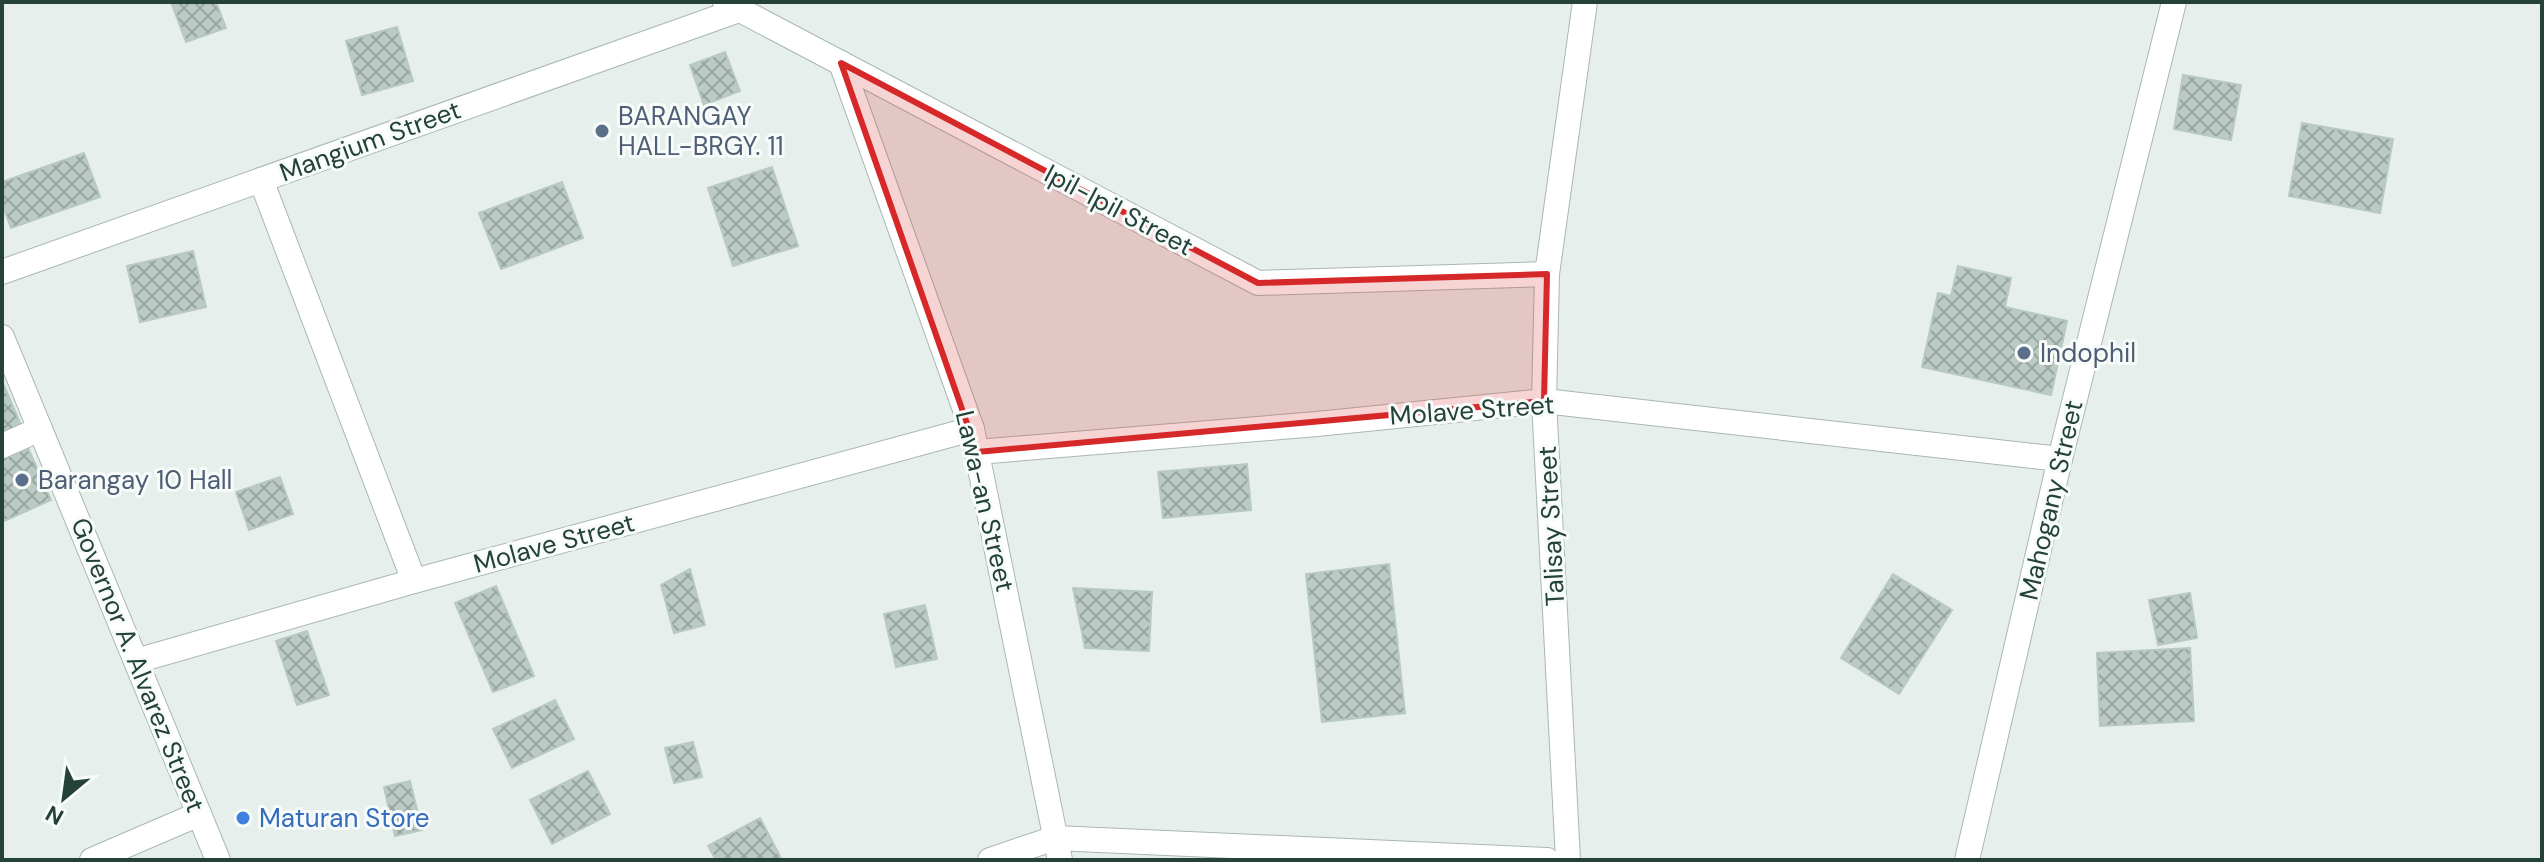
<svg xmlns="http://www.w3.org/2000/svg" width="2544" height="862" viewBox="0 0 2544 862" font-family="'DM Sans',sans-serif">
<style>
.building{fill:url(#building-cross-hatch);stroke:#b8c9c2;stroke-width:2}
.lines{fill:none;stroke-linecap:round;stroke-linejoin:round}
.minor-casing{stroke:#a8b8b2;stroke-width:26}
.minor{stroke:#fff;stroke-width:24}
.marked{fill:#d62828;fill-opacity:0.2;stroke:#d62828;stroke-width:6;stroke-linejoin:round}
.service-dot{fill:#5c6f8a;stroke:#f7fbf9;stroke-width:3}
.shop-dot{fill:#3f7fe0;stroke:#f7fbf9;stroke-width:3}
.labels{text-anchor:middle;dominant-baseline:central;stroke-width:6;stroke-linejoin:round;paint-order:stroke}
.service-label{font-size:26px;fill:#4e5e75;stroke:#f7fbf9;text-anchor:start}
.street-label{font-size:26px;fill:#24423a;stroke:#f7fbf9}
.shop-label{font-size:26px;fill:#366cbe;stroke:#f7fbf9;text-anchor:start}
</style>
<defs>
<pattern id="building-cross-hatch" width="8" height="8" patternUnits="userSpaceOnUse" patternTransform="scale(2)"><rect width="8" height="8" fill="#bbcac4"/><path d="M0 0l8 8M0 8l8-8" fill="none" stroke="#98a6a0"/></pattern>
</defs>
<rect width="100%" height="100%" fill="#e6efeb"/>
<g class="building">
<path d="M171,2H216L226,28L186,42Z"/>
<path d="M397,27L413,81L362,95L346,41Z"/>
<path d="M725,52L740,91L704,105L690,65Z"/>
<path d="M2183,75L2241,85L2231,140L2174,129Z"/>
<path d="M2302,123L2393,139L2380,213L2289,196Z"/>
<path d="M84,153L100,197L11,228L2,204V182Z"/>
<path d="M772,167L798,246L733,266L708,188Z"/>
<path d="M562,182L583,238L501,269L479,213Z"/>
<path d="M193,251L206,307L140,322L127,266Z"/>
<path d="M1958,266L2011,278L2005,307L2067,321L2051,395L1922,367L1938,293L1951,296Z"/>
<path d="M2,381L21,425L2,433Z"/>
<path d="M28,448L51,500L2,522V459Z"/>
<path d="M1247,464L1251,510L1163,518L1158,472Z"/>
<path d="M280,477L293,514L249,530L236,492Z"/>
<path d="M1389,564L1405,713L1322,722L1306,574Z"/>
<path d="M690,569L705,625L674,633L661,585Z"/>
<path d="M1893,574L1952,610L1899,694L1841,658Z"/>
<path d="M496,586L534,676L493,692L455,603Z"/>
<path d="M1073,588L1152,592L1149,651L1085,648Z"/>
<path d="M2190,593L2197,638L2158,645L2149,600Z"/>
<path d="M925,605L937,659L896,667L884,614Z"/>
<path d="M307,631L329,695L297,705L276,641Z"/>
<path d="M2190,648L2194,721L2100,726L2097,653Z"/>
<path d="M555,700L574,739L512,768L493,729Z"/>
<path d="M693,742L702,777L674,783L665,748Z"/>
<path d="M588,771L610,814L552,844L530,800Z"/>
<path d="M410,781L422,830L395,836L384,787Z"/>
<path d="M760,818L782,860H716L708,846Z"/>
</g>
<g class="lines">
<defs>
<g id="minor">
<path d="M725,2L1258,283L1547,274"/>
<path d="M841,63L972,429L1060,860"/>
<path d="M261,180L414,581"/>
<path d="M2,272L739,10"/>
<path d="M2,337L218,860"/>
<path d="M2,446L40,429"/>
<path d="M977,452L1317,424L1544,401L2060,459"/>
<path d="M136,661L414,581L972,429"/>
<path d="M92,860L199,814"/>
<path d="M990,860L1055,838L1547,860"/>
<path d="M1568,860L1544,401L1547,274L1585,2"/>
<path d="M1967,860L2060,459L2174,2"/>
</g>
</defs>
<use href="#minor" class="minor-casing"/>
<use href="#minor" class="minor"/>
</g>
<path class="marked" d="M841,63L1258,283L1547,274L1544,401L977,452Z"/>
<g class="service-dot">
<circle cx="602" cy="131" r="8"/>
<circle cx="2024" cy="353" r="8"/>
<circle cx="22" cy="480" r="8"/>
</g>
<circle class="shop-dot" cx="243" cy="818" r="8"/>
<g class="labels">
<g class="service-label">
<text x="618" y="116">BARANGAY<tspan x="618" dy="30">HALL-BRGY. 11</tspan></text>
<text x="2040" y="353">Indophil</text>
<text x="38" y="480">Barangay 10 Hall</text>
</g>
<g class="street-label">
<text transform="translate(370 141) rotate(-20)">Mangium Street</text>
<text transform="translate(1119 210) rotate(28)">Ipil-Ipil Street</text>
<text transform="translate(1472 410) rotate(-4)">Molave Street</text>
<text transform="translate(2051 500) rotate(-77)">Mahogany Street</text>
<text transform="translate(985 501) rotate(77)">Lawa-an Street</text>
<text transform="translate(1551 526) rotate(-93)">Talisay Street</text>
<text transform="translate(554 543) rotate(-15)">Molave Street</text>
<text transform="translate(138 665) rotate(68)">Governor A. Alvarez Street</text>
</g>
<g class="shop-label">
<text x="259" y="818">Maturan Store</text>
</g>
</g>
<rect width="2544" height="862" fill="none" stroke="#24423a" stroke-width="8"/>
<g transform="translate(64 798) rotate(209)" stroke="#f7fbf9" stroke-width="6" paint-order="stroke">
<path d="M0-6L14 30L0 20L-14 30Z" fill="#24423a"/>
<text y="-12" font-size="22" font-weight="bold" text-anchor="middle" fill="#24423a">N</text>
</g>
</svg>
